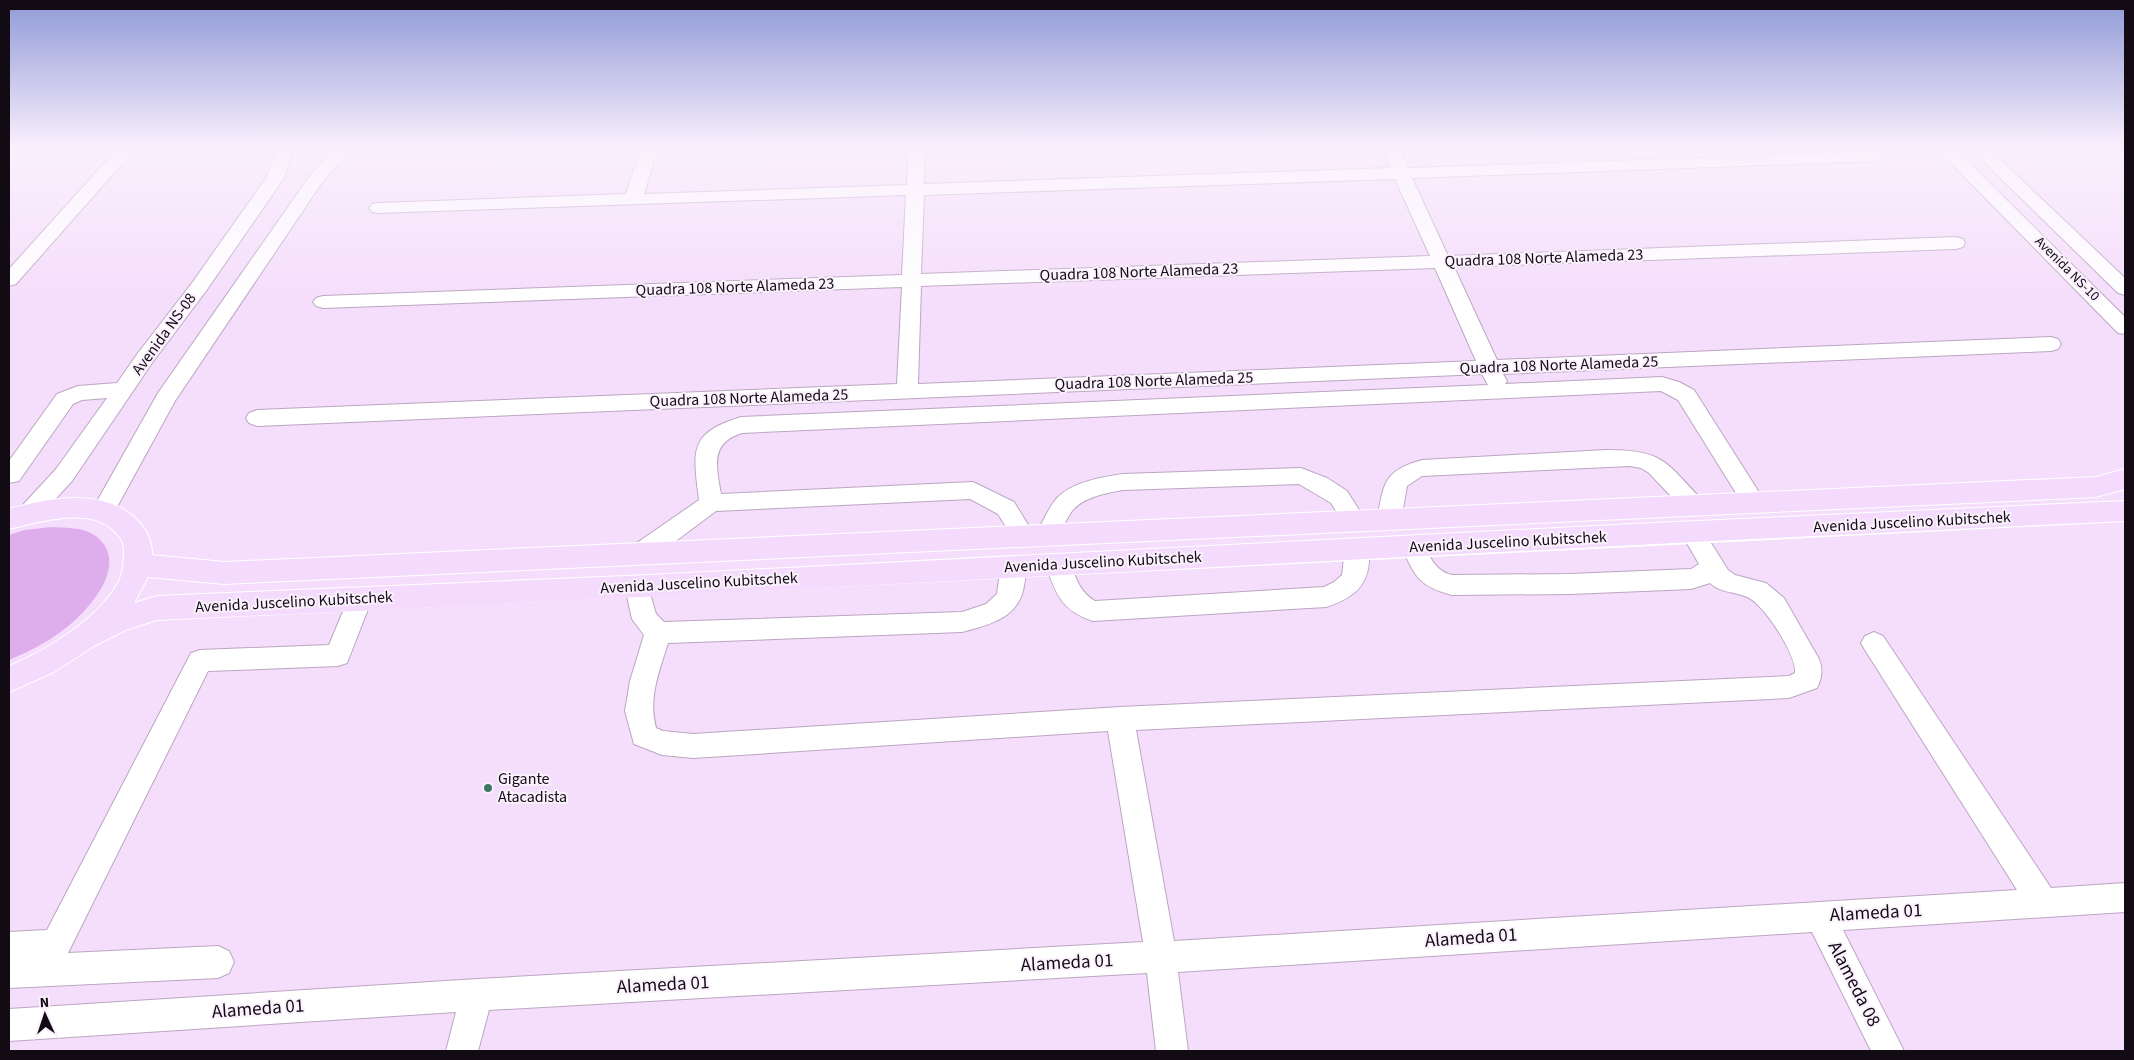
<svg xmlns="http://www.w3.org/2000/svg" width="2134" height="1060" viewBox="0 0 2134 1060" font-family="'Source Sans 3',sans-serif">
<style>
.green{fill:#deaeec}
.lines{fill:none;stroke-linecap:round;stroke-linejoin:round}
.minor-casing{stroke:#bba6c1;stroke-width:2}
.major-casing{stroke:#fff;stroke-width:2}
.minor{fill:#fff;fill-rule:evenodd}
.major{fill:#f4dafc;fill-rule:evenodd}
.poi-dot{fill:#3d7964;stroke:#faf1fd;stroke-width:2}
.labels{text-anchor:middle;dominant-baseline:central;stroke-width:4;stroke-linejoin:round;paint-order:stroke}
.far-street-label{font-size:14px;fill:#120b14;stroke:#faf1fd}
.street-label{font-size:16px;fill:#120b14;stroke:#faf1fd}
.poi-label{font-size:16px;fill:#120b14;stroke:#faf1fd;text-anchor:start}
.near-street-label{font-size:19px;fill:#120b14;stroke:#faf1fd}
</style>
<rect width="100%" height="100%" fill="#f5defb"/>
<path class="green" d="M52,527C67,528 85,527 97,537C131,565 87,613 62,631C46,643 28,652 9,660V535L24,530Z"/>
<g class="lines">
<defs>
<g id="minor">
<path d="M118,148H136L16,284L9,286V269Z"/>
<path d="M277,148H294L284,178L206,291L152,363L72,481L37,519L29,522L21,519L17,513L21,507L56,469L107,398L82,400L73,404L19,481L9,483V461L57,394L78,386L117,383L138,353L192,283L266,178Z"/>
<path d="M334,148H352L321,184L175,401L111,518L103,521L95,518L91,512L158,393L309,177Z"/>
<path d="M641,148H658L644,194L907,185L908,148H925L924,184L1391,168L1382,148H1399L1408,168L1873,152L1879,153L1882,157L1879,161L1412,178L1448,256L1956,237L1963,239L1965,243L1963,247L1956,249L1454,267L1497,360L2051,337L2058,339L2061,344L2058,349L2051,351L1503,374L1507,381L1505,384L1662,377L1679,382L1694,390L1762,497L1766,503L1762,509L1754,512L1746,509L1678,400L1661,391L742,433C710,443 716,466 721,494L973,482L1014,502L1035,536C1042,524 1048,508 1057,498C1072,482 1102,477 1123,474L1301,468L1327,478L1347,491L1366,521L1362,527L1354,530L1346,527L1331,503L1299,484L1123,490C1107,493 1083,497 1072,511C1065,521 1061,533 1055,543L1047,546L1039,543L1036,538L1032,543L1024,546L1016,543L998,514L970,499L716,511L649,561L640,563L631,561L628,554L631,547L699,500C693,451 688,433 741,417L1488,385L1482,374L257,426L249,423L246,418L249,413L257,410L897,384L902,287L323,308L316,306L313,302L316,298L323,296L902,275L906,195L378,213L372,212L369,208L372,204L378,203L626,194ZM1395,179L1430,256L921,274L924,195ZM1435,268L1476,361L918,384L921,286Z"/>
<path d="M1936,148H1954L2125,317V334L2118,333Z"/>
<path d="M1970,148H1988L2125,278V295L2118,293Z"/>
<path d="M1606,450C1663,450 1665,461 1702,500L1706,506L1702,512L1694,515L1686,512L1649,473L1641,468L1630,466L1422,476L1407,486L1401,520L1397,526L1389,529L1381,526L1377,520C1384,483 1383,471 1422,460Z"/>
<path d="M1693,524L1701,527L1728,570L1735,575L1766,583L1784,598L1819,659C1823,670 1822,678 1817,688L1789,698L1136,730L1174,941L2017,890L1865,650L1861,643L1865,636L1874,632L1883,636L2051,888L2125,883V912L1843,930L1904,1051H1871L1812,932L1178,972L1188,1051H1156L1147,973L489,1010L478,1051H446L456,1012L9,1041V1009L477,979L1143,942L1108,731L693,758L662,755L634,744L625,711L630,681L644,635L632,619L625,587L628,580L637,577L646,580L656,614L664,622L962,612L986,604L997,594L1001,566L1004,559L1013,557L1022,559C1026,568 1026,576 1024,586C1019,618 989,625 962,632L668,643C659,672 648,698 656,728L663,731L693,734L1120,707L1789,676L1795,673C1797,656 1765,606 1749,598C1736,591 1722,594 1710,583L1691,589L1570,594L1452,595C1418,586 1415,576 1401,546L1405,540L1413,537L1421,540C1429,554 1434,571 1452,575L1570,574L1691,569L1699,564L1681,533L1685,527Z"/>
<path d="M1357,540L1366,542C1369,549 1369,554 1369,562C1367,589 1350,599 1326,607L1093,621C1062,611 1055,594 1046,564L1049,557L1058,555L1067,557C1076,575 1077,590 1095,601L1324,587L1334,582L1342,575L1345,549L1348,542Z"/>
<path d="M360,589L369,592L372,599L347,663L338,666L208,671L68,953L218,946L229,951L234,962L229,973L218,978L9,988V932L47,930L191,653L200,650L329,645L351,592Z"/>
</g>
<path id="major" d="M2125,469V489L2096,497L224,584L148,577L134,603L157,596L649,575L1633,524L2125,501V521C1469,551 813,591 157,620L126,630L94,646L54,672L9,692V666C47,650 99,619 119,581C123,572 124,561 124,551C124,542 121,538 114,531C90,506 38,522 9,529V509C49,498 105,487 138,521C147,530 152,542 152,555L224,562L2096,477Z"/>
</defs>
<use href="#minor" class="minor-casing"/>
<use href="#major" class="major-casing"/>
<use href="#minor" class="minor"/>
<use href="#major" class="major"/>
</g>
<linearGradient id="sky" x2="0" y2="1"><stop stop-color="#909ad7"/><stop offset="0.5" stop-color="#faf0fd"/><stop offset="1" stop-color="#faf0fd" stop-opacity="0"/></linearGradient>
<rect width="2134" height="297" fill="url(#sky)"/>
<circle class="poi-dot" cx="488" cy="788" r="5"/>
<g class="labels">
<g class="far-street-label">
<text transform="translate(2067 269) rotate(45)">Avenida NS-10</text>
</g>
<g class="street-label">
<text transform="translate(1544 258) rotate(-2)">Quadra 108 Norte Alameda 23</text>
<text transform="translate(1139 272) rotate(-2)">Quadra 108 Norte Alameda 23</text>
<text transform="translate(735 287) rotate(-2)">Quadra 108 Norte Alameda 23</text>
<text transform="translate(164 334) rotate(-54)">Avenida NS-08</text>
<text transform="translate(1559 365) rotate(-2)">Quadra 108 Norte Alameda 25</text>
<text transform="translate(1154 381) rotate(-2)">Quadra 108 Norte Alameda 25</text>
<text transform="translate(749 398) rotate(-2)">Quadra 108 Norte Alameda 25</text>
<text transform="translate(1912 522) rotate(-3)">Avenida Juscelino Kubitschek</text>
<text transform="translate(1508 542) rotate(-3)">Avenida Juscelino Kubitschek</text>
<text transform="translate(1103 562) rotate(-3)">Avenida Juscelino Kubitschek</text>
<text transform="translate(699 583) rotate(-3)">Avenida Juscelino Kubitschek</text>
<text transform="translate(294 602) rotate(-3)">Avenida Juscelino Kubitschek</text>
</g>
<g class="poi-label">
<text x="498" y="779">Gigante<tspan x="498" dy="18">Atacadista</tspan></text>
</g>
<g class="near-street-label">
<text transform="translate(1876 913) rotate(-3)">Alameda 01</text>
<text transform="translate(1471 938) rotate(-4)">Alameda 01</text>
<text transform="translate(1067 963) rotate(-3)">Alameda 01</text>
<text transform="translate(1854 984) rotate(63)">Alameda 08</text>
<text transform="translate(663 985) rotate(-3)">Alameda 01</text>
<text transform="translate(258 1009) rotate(-4)">Alameda 01</text>
</g>
</g>
<rect width="2134" height="1060" fill="none" stroke="#120b14" stroke-width="20"/>
<g transform="translate(45 1015) rotate(357)" stroke="#faf1fd" stroke-width="4" paint-order="stroke">
<path d="M0-4L9 19L0 12L-9 19Z" fill="#120b14"/>
<text y="-8" font-size="14" font-weight="bold" text-anchor="middle" fill="#120b14">N</text>
</g>
</svg>
